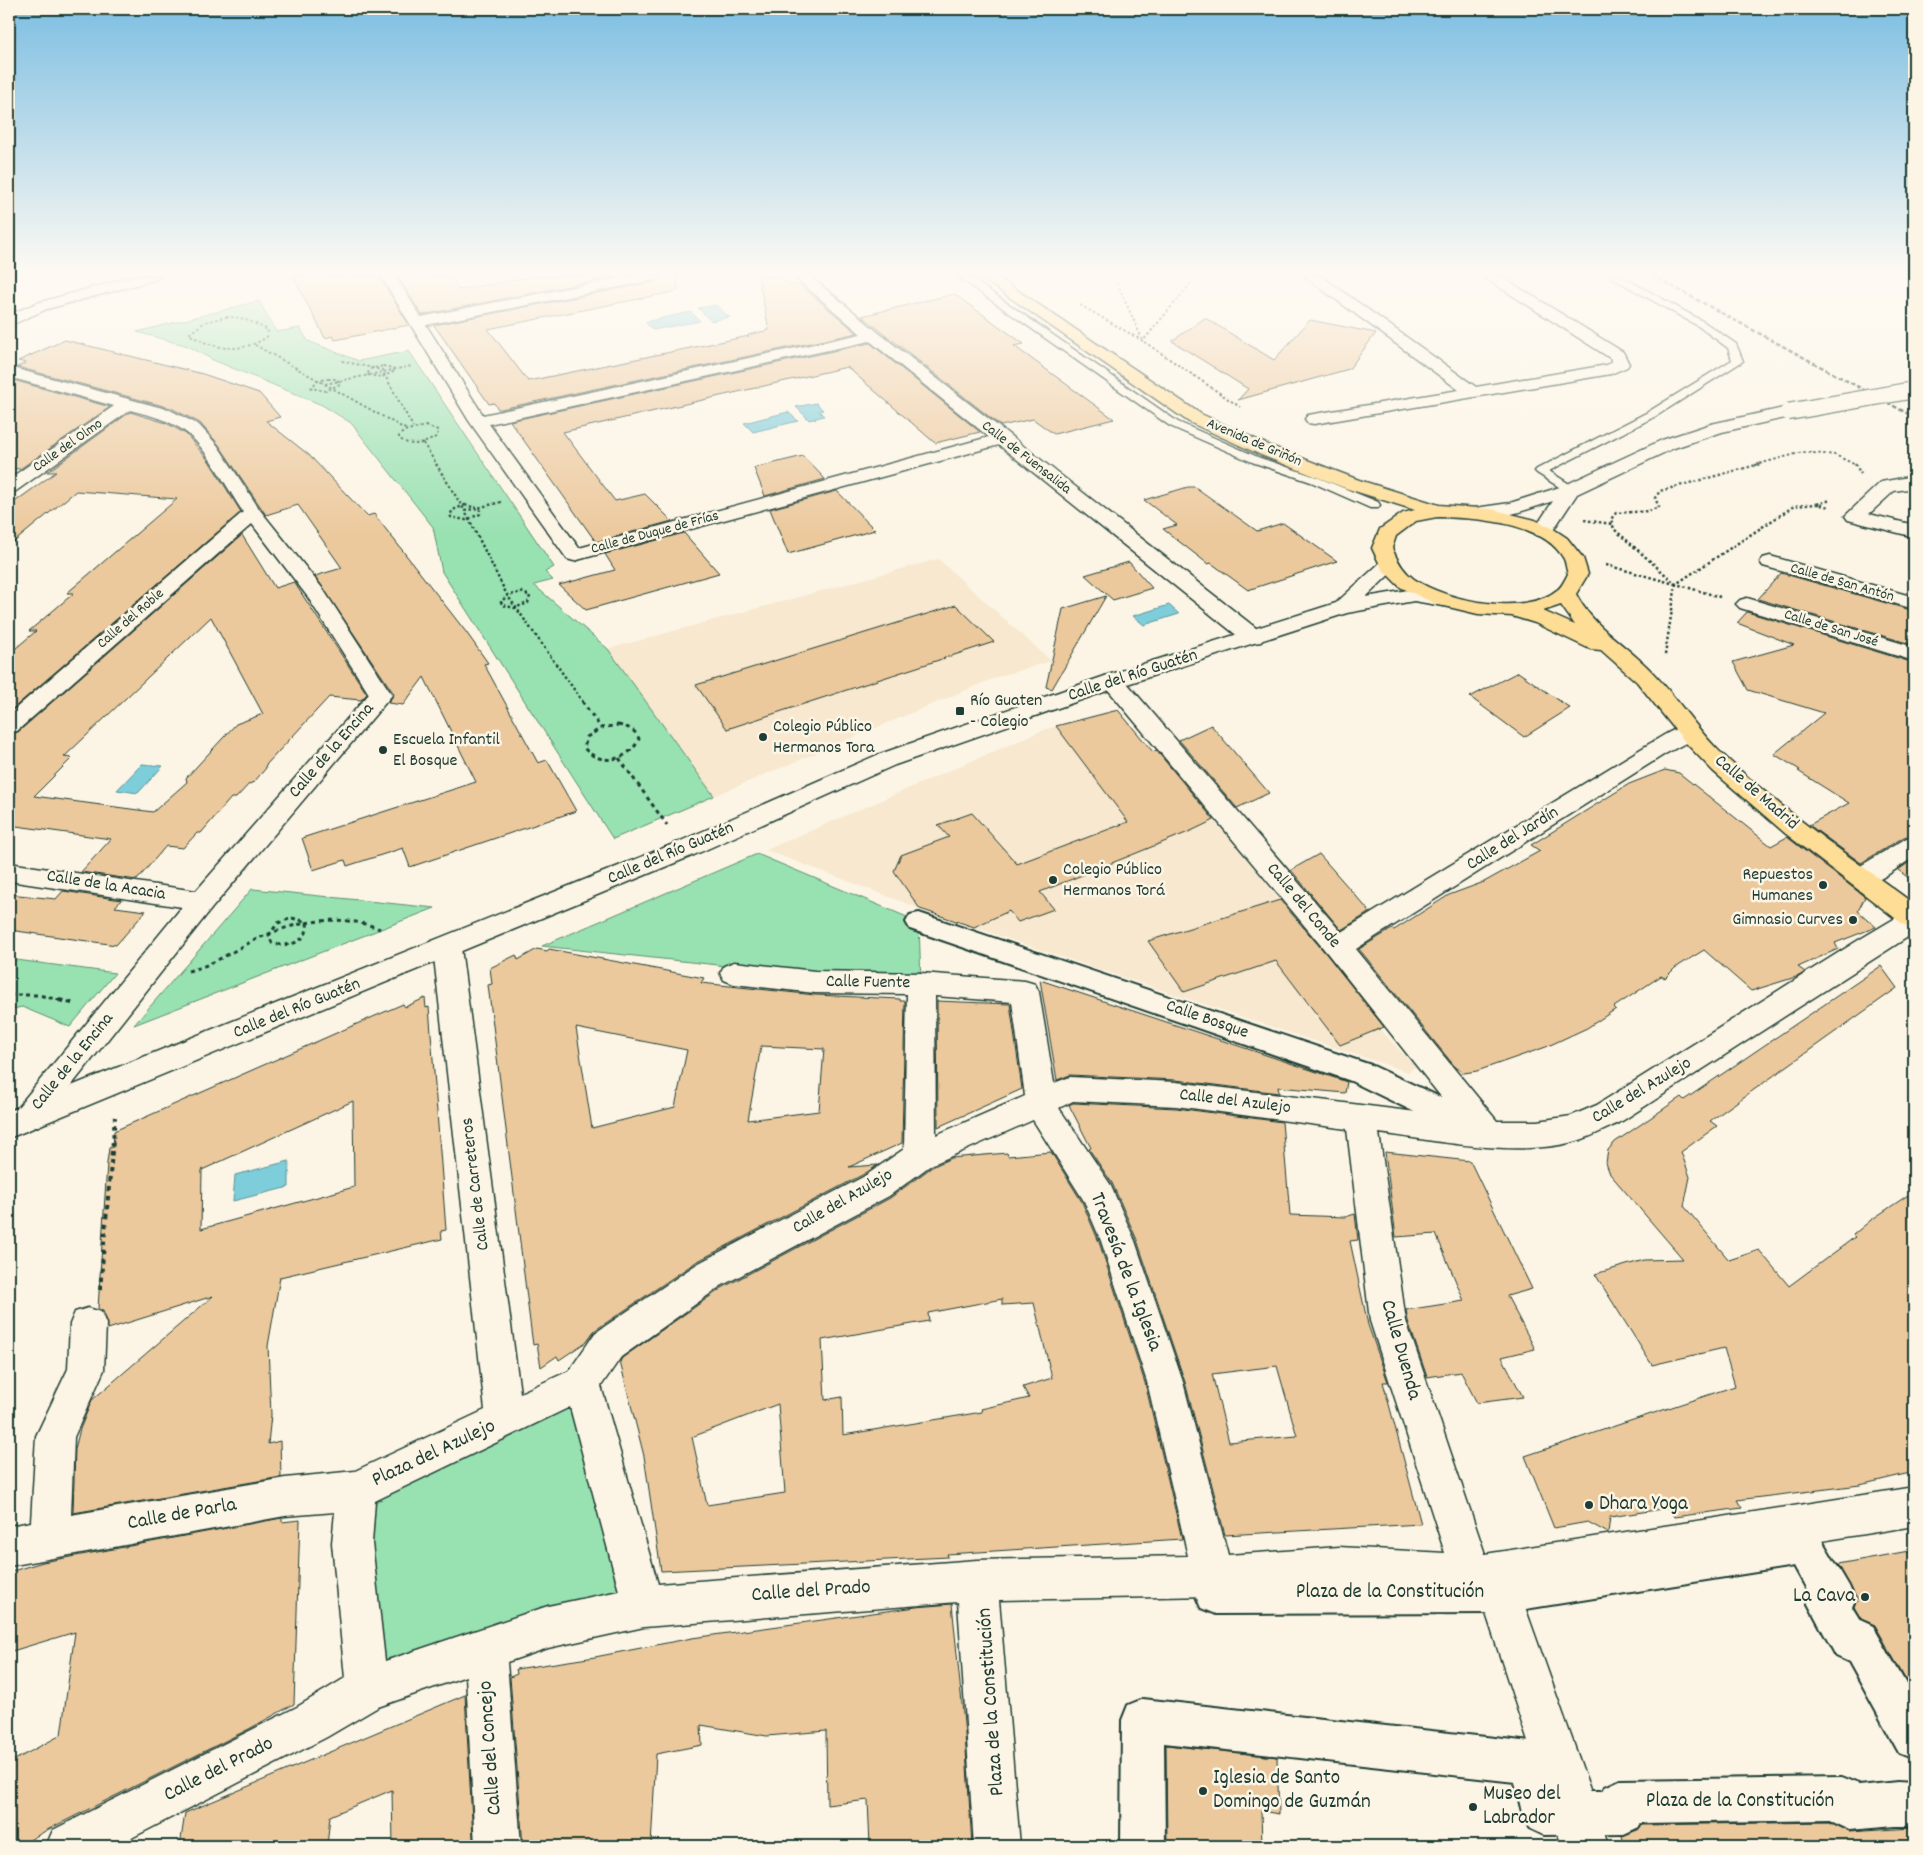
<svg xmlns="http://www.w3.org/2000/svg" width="1923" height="1855" viewBox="0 0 1923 1855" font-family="Dekko,sans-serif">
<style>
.built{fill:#f7e8cf}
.green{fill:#98e1b1;stroke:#5c8f72}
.water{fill:#7ecdda;stroke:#589398}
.building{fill:#ecc99d;stroke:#1f3d34;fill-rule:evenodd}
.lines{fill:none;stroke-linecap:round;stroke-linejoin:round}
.service-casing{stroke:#1f3d34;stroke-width:3}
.pedestrian-casing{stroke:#1f3d34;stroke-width:4}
.minor-casing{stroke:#1f3d34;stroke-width:3}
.tertiary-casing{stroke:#1f3d34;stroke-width:3}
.primary-casing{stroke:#1f3d34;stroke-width:3}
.path-far3{stroke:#1f3d34;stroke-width:2;stroke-dasharray:2.5 2.5;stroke-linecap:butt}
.path-far2{stroke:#1f3d34;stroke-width:2.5;stroke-dasharray:2.5 2.5;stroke-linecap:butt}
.path-far1{stroke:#1f3d34;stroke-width:3;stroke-dasharray:4 4;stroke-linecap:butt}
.path{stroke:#1f3d34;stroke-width:4;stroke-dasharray:4.5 4.5;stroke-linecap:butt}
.service{fill:#fcf5e5;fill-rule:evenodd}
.pedestrian{fill:#fcf5e5;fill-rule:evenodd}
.minor{fill:#fcf5e5;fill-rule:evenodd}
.tertiary{fill:#fcf5e5;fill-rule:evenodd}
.primary{fill:#fedd96;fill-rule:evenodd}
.rail{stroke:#1f3d34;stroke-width:2.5;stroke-dasharray:4.5 2.5;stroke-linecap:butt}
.minor-bridge-casing{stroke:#1f3d34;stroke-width:19;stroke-linecap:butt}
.minor-bridge{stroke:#fcf5e5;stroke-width:16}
.poi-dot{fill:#1f3d34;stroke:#fcf5e5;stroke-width:2}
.labels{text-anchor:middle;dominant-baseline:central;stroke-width:5;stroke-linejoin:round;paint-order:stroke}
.far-street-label{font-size:15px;fill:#1f3d34;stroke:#fcf5e5}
.street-label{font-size:18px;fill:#1f3d34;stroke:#fcf5e5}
.poi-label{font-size:18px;fill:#1f3d34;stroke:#fcf5e5;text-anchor:start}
.near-street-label{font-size:21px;fill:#1f3d34;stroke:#fcf5e5}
.near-poi-label{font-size:21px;fill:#1f3d34;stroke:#fcf5e5;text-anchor:start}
</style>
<rect width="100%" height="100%" fill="#fcf5e5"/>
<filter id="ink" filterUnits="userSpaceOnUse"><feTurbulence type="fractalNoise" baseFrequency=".02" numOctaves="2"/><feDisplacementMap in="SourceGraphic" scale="10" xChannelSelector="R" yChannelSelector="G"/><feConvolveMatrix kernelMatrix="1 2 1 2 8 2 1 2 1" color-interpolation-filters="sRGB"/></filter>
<g filter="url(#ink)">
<g class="built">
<path d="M938,559L1051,661L997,677L714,796L608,649Z"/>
<path d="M1118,710L1191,797L1227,834L1304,931L1327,963L1380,1029L1415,1067L1408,1072L1056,955L921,909L766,850L1046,729Z"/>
</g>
<g class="green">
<path d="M259,301L276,332L300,328L308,341L359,361L409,351L554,567L545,572L553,580L534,585L608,649L714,796L613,839L442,572L433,527L351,423L322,405L213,360L188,346L137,332Z"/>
<path d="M757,854L919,922L921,984L815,982L718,965L542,946Z"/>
<path d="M252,889H253L435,908L134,1025Z"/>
<path d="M9,959L115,973L70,1027L22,1007L9,1010Z"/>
<path d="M582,1383L644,1606L367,1689L357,1490Z"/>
</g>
<g class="water">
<path d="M716,305L729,317H730L711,321L698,308Z"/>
<path d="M691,312L700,321L653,330L645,322Z"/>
<path d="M816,403L823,410L819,411L824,416L809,420L796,407Z"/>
<path d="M788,412L798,421L753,432L744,423Z"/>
<path d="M1169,605L1179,614L1144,625L1133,616Z"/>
<path d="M142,764L163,766L138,793L117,790Z"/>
<path d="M289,1161V1187L233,1201L235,1175Z"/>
</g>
<g class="building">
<path d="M293,276H379L409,325L335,340L333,336L325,338Z"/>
<path d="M397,276H449L459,290L536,276H618L422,315Z"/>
<path d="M663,276H677L678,291L488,329L528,381L749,336L748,335L769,330L758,276H779L791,286L799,284L857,333L501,409H498L494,403L489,404L434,325L654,282Z"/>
<path d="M954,294L1024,344L1014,346L1114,419L1054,434L1033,419L1001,426L862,316Z"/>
<path d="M1205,318L1274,360L1310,320L1376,333L1349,369L1238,400L1248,389L1172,341Z"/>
<path d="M65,340L203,374L259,393L280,417L266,421L309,455L367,516L374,514L466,632L488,663L484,664L538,763L547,760L576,811L410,867L403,848L347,866L345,860L313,870L302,838L476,782L424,677L403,705L388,703L394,694L315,576L342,568L298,505L266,515L219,445L200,423L171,408L17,367L26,363L18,361Z"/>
<path d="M870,343L980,432L935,443L847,367L563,432L615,501L645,494L672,521L596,542L510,421Z"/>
<path d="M9,379L110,407L20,469L9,468Z"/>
<path d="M130,412L166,423L186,434L209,461L241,512L9,712V654L36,631H29L74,593H67L177,499L76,491L9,546V506L56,472H47Z"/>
<path d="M803,456L825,479L765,496L754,468Z"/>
<path d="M1188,487H1195L1257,531L1283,523L1337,561L1248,590L1211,563L1208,564L1163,529L1177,525L1144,500Z"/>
<path d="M837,491L875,530L788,554L770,509Z"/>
<path d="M684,533L719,573L586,610L559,585L615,570L605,554Z"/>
<path d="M242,535L275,588L294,582L367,694L361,700L329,697L265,766L266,768L254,782L249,784L236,798H231L201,833H197L183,848L166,846L137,880L81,872L111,839L9,825V735L18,732ZM211,617L263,714L236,724L186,778L187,782L153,812L34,796L72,758L64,757Z"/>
<path d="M1129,562L1152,588L1113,600L1085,575Z"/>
<path d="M1781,573L1914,611V645L1758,599Z"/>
<path d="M1106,596L1052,689L1046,687L1063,609Z"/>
<path d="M956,605L994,642L727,729L696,685Z"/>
<path d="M1747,612L1914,663V834L1904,837L1861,863L1809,825L1849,803L1798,771L1800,770L1774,754L1824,713L1748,690L1733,662L1794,645L1737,623Z"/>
<path d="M1518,672L1570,708L1524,737L1470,697Z"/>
<path d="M1118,710L1153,752L1156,750L1214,820L1191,831L1040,892L1054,909L1018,922L1009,911L974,927L920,909L894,871L901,855L949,837L938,825L972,813L1017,864L1128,822L1056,726Z"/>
<path d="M1211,725L1269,793L1237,808L1179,740Z"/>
<path d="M1665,770L1679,773L1771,846L1787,837L1865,897L1858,911L1876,927L1835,943L1838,949L1798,967L1805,972L1799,976L1751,991L1704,950L1675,968L1665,978L1661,976L1614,1007L1616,1009L1587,1028L1546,1047L1477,1071L1464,1073L1456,1068L1359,949L1392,929L1394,930L1449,895L1484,882L1540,851L1531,845L1629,784Z"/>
<path d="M1319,854L1370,912L1341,930L1291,870Z"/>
<path d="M1914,859V882L1898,870Z"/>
<path d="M63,891L121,900L115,907L146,911L116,945L9,930V894L56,899Z"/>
<path d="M1280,900L1327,955L1384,1027L1340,1045L1276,961L1184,992L1148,941Z"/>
<path d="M537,949L547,951L549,949L704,978L701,983L815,995L900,999V1001H905L902,1143L849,1167L878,1165L864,1174L696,1262L594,1331L586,1342L559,1360L557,1356L541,1367L537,1344L533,1345L531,1330L488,985L492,984L490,968L516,955L518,960ZM576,1028L687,1050L675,1107L592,1128ZM761,1046L824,1049L819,1111L748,1120Z"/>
<path d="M1881,966L1897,988L1710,1121L1717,1126L1681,1152L1690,1177L1684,1206L1729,1260L1759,1250L1789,1286L1855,1237L1853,1235L1871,1220L1914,1191V1472L1860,1485L1737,1500L1742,1508L1674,1517L1669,1508L1610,1517L1608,1533L1588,1522L1554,1528L1525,1456L1735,1386L1724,1348L1652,1365L1595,1274L1644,1260L1683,1259L1610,1174L1606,1163L1608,1150L1615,1142L1681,1097L1684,1100Z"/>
<path d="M1040,980L1347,1082L1345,1093L1278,1087L1279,1093L1176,1080L1070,1075L1057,1080Z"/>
<path d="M425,998L426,1008L429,1007L446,1230L441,1231L442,1239L280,1277L268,1346L271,1415L268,1444L280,1441L281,1477L73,1513L75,1449L80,1429L92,1400L213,1296L108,1329V1323L103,1311L98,1309L107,1163L109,1148L113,1147L114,1131L359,1023L403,1004L405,1007ZM353,1101L354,1187L201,1229L202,1170Z"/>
<path d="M937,1001L1010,1004L1022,1089L938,1127Z"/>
<path d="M1073,1103L1176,1108L1282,1122L1290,1215L1345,1217L1355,1214L1358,1240L1350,1241L1368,1325L1388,1382H1383L1421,1524L1225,1535L1185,1382L1137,1240L1112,1183L1089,1149L1091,1148L1069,1105ZM1277,1366L1297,1436L1229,1442L1212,1374Z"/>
<path d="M1051,1152L1082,1202L1099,1242L1145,1383L1182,1539L947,1554L948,1557L661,1571L644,1456L620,1362L622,1358L722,1288L890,1198L932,1167L951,1158L1007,1153L1008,1156ZM1002,1299V1305L1034,1303L1052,1378L1023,1387L1029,1398L981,1409L982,1412L843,1435L842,1397L825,1400L822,1340L929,1321L928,1313ZM778,1404L785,1493L707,1505L692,1437Z"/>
<path d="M1385,1152L1470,1161L1532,1289L1507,1296L1535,1349L1502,1357L1523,1397L1477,1403L1461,1372L1427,1377L1408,1321L1406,1310L1464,1301L1436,1234L1396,1237Z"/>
<path d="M282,1518V1522L300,1520L294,1704L249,1729L49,1829L19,1846H9V1763L61,1735L75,1632L9,1652V1572L43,1562Z"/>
<path d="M1914,1550V1695L1875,1625L1861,1619L1854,1607L1857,1599L1838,1564Z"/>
<path d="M952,1604L965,1734L972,1846H870L868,1800L827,1805L826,1731L767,1736L701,1725L702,1745L656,1754L651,1846H523L510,1677L517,1674L516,1669L595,1657L692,1638L916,1607Z"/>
<path d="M465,1695L473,1839L452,1846H393L392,1790L330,1816L327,1846H180L185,1813Z"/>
<path d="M1166,1745L1277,1757L1279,1814L1261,1811L1262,1846H1167Z"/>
<path d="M1829,1822L1849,1832L1914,1828V1846H1625L1622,1836L1640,1829L1642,1825Z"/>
</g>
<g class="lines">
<defs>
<g id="service">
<path d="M957,276H968L1178,422L1260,458L1319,478L1378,502L1380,505L1378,508H1370L1311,482L1252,462L1170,426Z"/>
<path d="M1609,276H1621L1704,322L1736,344L1743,361L1656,416L1549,471L1574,487L1576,490L1574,493L1570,494L1537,473L1535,471L1537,469L1648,412L1732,360L1728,348L1698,326Z"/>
</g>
<g id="pedestrian">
<path d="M919,913L1371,1065L1496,1123L1500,1132L1496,1141L1485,1144L1474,1141L1351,1081L910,929L906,922L910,915Z"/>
<path d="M1804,1526L1817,1532L1849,1586L1855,1600L1852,1607L1860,1620L1873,1626L1914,1698V1759L1899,1753L1849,1662L1836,1656L1807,1602L1810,1595L1794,1566L1501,1613L1215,1614L1201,1608L1195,1594L1201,1580L1215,1574L1501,1573Z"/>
<path d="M1143,1699L1531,1742L1546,1748L1560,1791H1603L1605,1787L1620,1780L1842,1777L1857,1783L1859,1786L1897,1782L1914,1783V1826H1897L1849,1830L1832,1822L1830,1820L1641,1823L1639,1827L1624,1834L1544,1835L1529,1828L1522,1813L1515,1782L1164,1743L1165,1846H1121L1122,1720L1128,1705Z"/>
</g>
<g id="minor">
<path d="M381,276H395L421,317L630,276H661L654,280L426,325L483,415L861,334L794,276H810L879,333L1261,632L1264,637L1261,642L1253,643L1245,642L999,445L581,559L574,561L567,559L469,421ZM870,341L989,437L579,548L489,424Z"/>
<path d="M1304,276H1321L1476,387L1607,365L1612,362L1610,358L1482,276H1500L1623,352L1629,364L1627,367L1611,374L1314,424L1308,423L1305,419L1308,415L1314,414L1459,390Z"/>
<path d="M9,367L170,410L199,425L218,446L260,510L323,589L392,695L212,908L40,1125L29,1129L18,1125L13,1116L18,1107L182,907L9,881V863L196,891L369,694L307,596L252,524L17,731L9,733V714L243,512C227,488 209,451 187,433C171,420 149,415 130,410L16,491L9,493V479L114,406L9,377Z"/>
<path d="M1788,407L1794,408L1797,412L1794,416L1722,432L1674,448L1577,494L1550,535L1543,537L1536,535L1533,531L1553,501C1531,508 1498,522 1475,516L1472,512L1475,508L1510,503L1563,486L1662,440L1711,424Z"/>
<path d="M1914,476V488L1894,491L1869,514L1914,525V537L1848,520L1845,516L1881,482Z"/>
<path d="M1770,556L1914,597V609L1763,566L1760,562L1763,558Z"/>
<path d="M1747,598L1914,647V661L1740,608L1736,604L1740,600Z"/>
<path d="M1113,674L1121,676L1341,932L1649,744C1664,736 1680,722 1697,727L1701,732L1697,737L1665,754L1356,949L1497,1121H1538L1571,1116L1597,1105L1857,941L1904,913L1914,910V933L1619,1123C1605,1129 1591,1137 1577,1141C1519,1158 1438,1141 1379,1133L1406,1321L1485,1554L1914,1487V1526L1519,1590L1598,1812L1608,1846H1562L1480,1595L1339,1587L1213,1596L999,1600L1020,1846H974L958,1602L644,1627L548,1648L507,1662L521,1846H475L466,1676L378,1707L327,1737L116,1846H46L53,1830L297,1707L345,1678L332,1543L335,1512L285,1516L9,1566V1526L31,1522L36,1436L68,1369L70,1324L75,1312L88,1308L101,1312L106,1324L104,1370L74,1437L71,1515L285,1478L355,1471L485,1410L433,948L437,941L447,938L457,941L461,948L520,1393L569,1371L595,1333L697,1264L865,1176L904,1149L907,994L815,993L734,984L724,980L720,973L724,966L734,962L815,971L921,973L1025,981L1035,984L1039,992L1054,1083L1070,1077L1176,1082L1457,1117L1328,954L1105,686L1102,681L1105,676ZM935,996L1012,1002L1025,1096L936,1135ZM1073,1101L1176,1106L1347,1129L1370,1321L1445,1553L1339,1547L1228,1555L1183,1382L1135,1241L1110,1184L1059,1108ZM1033,1120L1084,1201L1101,1241L1147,1382L1188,1556L977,1560L658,1584L601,1386L621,1357L721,1286L889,1196L931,1165ZM570,1407L619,1591L548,1606L385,1661L372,1543L375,1501Z"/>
<path d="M1914,836V857C1896,868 1873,890 1852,883L1848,877L1852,871L1905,839Z"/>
</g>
<g id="tertiary">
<path d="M135,276H160L158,279L47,309L9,326V315L37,303Z"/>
<path d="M1389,559L1396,561L1399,565L1366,597L1414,589L1450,596L1453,600L1450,604L1443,606L1414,601L1347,613L1121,686L895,765L694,855L9,1138V1111L676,843L877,755L1105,676L1336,603L1382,561Z"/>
</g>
<path id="primary" d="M979,276H996L1201,414L1273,447L1359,480L1439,505L1491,509L1535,520L1552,528L1567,538L1583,558L1588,574L1576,594C1593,628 1627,645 1652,672C1676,696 1694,726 1718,750C1778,808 1848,855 1914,904V928L1904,925L1786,834L1713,771L1685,742L1637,682L1601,650L1590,649L1535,623L1512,616L1478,614L1436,604L1400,587L1382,569L1372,548L1380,529L1403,513L1415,510L1345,488L1261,455L1189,422ZM1437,517C1475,518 1543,521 1564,559C1566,563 1566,569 1568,574C1565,579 1562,587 1557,590C1525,617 1446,601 1414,579C1403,571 1397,560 1392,548L1396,536L1416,521ZM1561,605L1575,625L1543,611Z"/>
</defs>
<use href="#service" class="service-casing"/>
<use href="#pedestrian" class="pedestrian-casing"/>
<use href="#minor" class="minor-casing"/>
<use href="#tertiary" class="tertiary-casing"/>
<use href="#primary" class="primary-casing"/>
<g class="path-far3">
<path d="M1117,283L1143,341L1240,407"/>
<path d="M1080,305L1143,341L1197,276"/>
<path d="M226,317C242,316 253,323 268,330L267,337C241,354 214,350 189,334L205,322Z"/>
<path d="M255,345L407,430"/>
<path d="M342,361L382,370L413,427"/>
<path d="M383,366L393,368L395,371L382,377L367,375L370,369Z"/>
<path d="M328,379H337L340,384L326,391L311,388L318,380Z"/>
<path d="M325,384L412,366"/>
<path d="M426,426L438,430L437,436C426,444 410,448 399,438V435L407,430Z"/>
<path d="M423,443L437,465"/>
<path d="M1755,465L1803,452L1835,455L1856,465"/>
</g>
<g class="path-far2">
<path d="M436,464L465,511"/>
<path d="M1855,464L1861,474"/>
<path d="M501,502L465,511L507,595L583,702"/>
<path d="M1817,504L1831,500"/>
<path d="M465,505L480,509V514L466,520L451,517L450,515L453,510Z"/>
<path d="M1584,520L1612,524"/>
<path d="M1606,565L1675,584"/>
<path d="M521,592L530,596L528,603L514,608L503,605L501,602L507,596Z"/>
<path d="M1720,597L1676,584L1614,529L1611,519L1616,513L1649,511L1659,507L1655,498L1660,491L1760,464"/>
<path d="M1665,655L1676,584L1794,506L1817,504L1829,507"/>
</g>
<g class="path-far1">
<path d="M582,701L601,728"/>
<path d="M618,725C628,727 635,729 639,739C629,761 600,767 584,748L587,737L601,728Z"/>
<path d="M619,758L667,825"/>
<path d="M292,918L307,922C310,942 288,948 272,943L269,935L278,923Z"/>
<path d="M188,971C210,966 228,954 247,944C287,923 337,911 380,929"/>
<path d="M9,995H39L63,1001"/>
</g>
<g class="path">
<path d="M59,1000L76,1004"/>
<path d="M100,1290L115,1117"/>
</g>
<use href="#service" class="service"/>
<use href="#pedestrian" class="pedestrian"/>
<use href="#minor" class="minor"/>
<use href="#tertiary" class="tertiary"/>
<use href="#primary" class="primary"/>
<path class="rail" d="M1653,276L1914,417"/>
<defs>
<path id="minor-bridge" d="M1788,412L1914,390"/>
</defs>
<use href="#minor-bridge" class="minor-bridge-casing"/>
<use href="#minor-bridge" class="minor-bridge"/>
</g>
</g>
<linearGradient id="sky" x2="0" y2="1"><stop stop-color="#7dbee2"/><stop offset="0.51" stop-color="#fefaf3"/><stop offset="1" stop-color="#fefaf3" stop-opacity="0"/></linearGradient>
<rect width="1923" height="536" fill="url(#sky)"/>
<g class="poi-dot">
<rect x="955" y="706" width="10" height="10" rx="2.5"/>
<circle cx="763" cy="737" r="5"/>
<circle cx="383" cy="750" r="5"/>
<circle cx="1053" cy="880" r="5"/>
<circle cx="1823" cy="885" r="5"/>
<circle cx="1853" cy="920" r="5"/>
<circle cx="1589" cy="1505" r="5"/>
<circle cx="1865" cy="1597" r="5"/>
<circle cx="1203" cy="1791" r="5"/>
<circle cx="1473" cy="1807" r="5"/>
</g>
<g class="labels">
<g class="far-street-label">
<text transform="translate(1254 443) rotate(23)">Avenida de Griñón</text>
<text transform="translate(68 446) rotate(-35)">Calle del Olmo</text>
<text transform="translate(1026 458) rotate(38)">Calle de Fuensalida</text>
<text transform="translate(655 533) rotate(-15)">Calle de Duque de Frías</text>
<text transform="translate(1842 583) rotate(16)">Calle de San Antón</text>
<text transform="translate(131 619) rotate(-41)">Calle del Roble</text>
<text transform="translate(1831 629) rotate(17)">Calle de San José</text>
</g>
<g class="street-label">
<text transform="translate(1133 676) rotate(-18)">Calle del Río Guatén</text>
<text transform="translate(332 751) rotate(-49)">Calle de la Encina</text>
<text transform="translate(1756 793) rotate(41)">Calle de Madrid</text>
<text transform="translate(1513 839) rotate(-32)">Calle del Jardín</text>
<text transform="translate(671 854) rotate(-23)">Calle del Río Guatén</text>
<text transform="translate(106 886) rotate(9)">Calle de la Acacia</text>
<text transform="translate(1303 906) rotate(50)">Calle del Conde</text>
<text transform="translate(868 983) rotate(1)">Calle Fuente</text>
<text transform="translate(297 1009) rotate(-22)">Calle del Río Guatén</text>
<text transform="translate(1207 1020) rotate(19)">Calle Bosque</text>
<text transform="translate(73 1062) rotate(-51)">Calle de la Encina</text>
<text transform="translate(1642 1091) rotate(-31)">Calle del Azulejo</text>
<text transform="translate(1235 1102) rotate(7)">Calle del Azulejo</text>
<text transform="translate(476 1184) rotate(-97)">Calle de Carreteros</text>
<text transform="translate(843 1202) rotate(-30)">Calle del Azulejo</text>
</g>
<g class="poi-label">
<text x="970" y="701">Río Guaten<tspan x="970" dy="21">- Colegio</tspan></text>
<text x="773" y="727">Colegio Público<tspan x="773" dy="21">Hermanos Tora</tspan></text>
<text x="393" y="740">Escuela Infantil<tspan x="393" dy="21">El Bosque</tspan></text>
<text x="1063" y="870">Colegio Público<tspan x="1063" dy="21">Hermanos Torá</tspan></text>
<text x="1813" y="875" text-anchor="end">Repuestos<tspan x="1813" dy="21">Humanes</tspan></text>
<text x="1843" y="920" text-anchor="end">Gimnasio Curves</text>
</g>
<g class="near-street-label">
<text transform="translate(1125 1272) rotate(69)">Travesía de la Iglesia</text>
<text transform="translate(1400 1350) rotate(74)">Calle Duenda</text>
<text transform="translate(434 1454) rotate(-25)">Plaza del Azulejo</text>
<text transform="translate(182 1515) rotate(-10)">Calle de Parla</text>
<text transform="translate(811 1592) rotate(-4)">Calle del Prado</text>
<text x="1390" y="1593">Plaza de la Constitución</text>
<text transform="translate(992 1702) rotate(-94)">Plaza de la Constitución</text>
<text transform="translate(491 1748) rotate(-94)">Calle del Concejo</text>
<text transform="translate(219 1770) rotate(-27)">Calle del Prado</text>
<text x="1740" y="1802">Plaza de la Constitución</text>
</g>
<g class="near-poi-label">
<text x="1599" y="1505">Dhara Yoga</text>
<text x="1855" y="1597" text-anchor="end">La Cava</text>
<text x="1213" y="1779">Iglesia de Santo<tspan x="1213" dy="24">Domingo de Guzmán</tspan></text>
<text x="1483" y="1795">Museo del<tspan x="1483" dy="24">Labrador</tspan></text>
</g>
</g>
<rect width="1923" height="1855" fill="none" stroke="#fcf5e5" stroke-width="30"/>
<rect x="15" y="15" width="1893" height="1825" fill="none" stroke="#1f3d34" stroke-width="2" filter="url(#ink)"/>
</svg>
